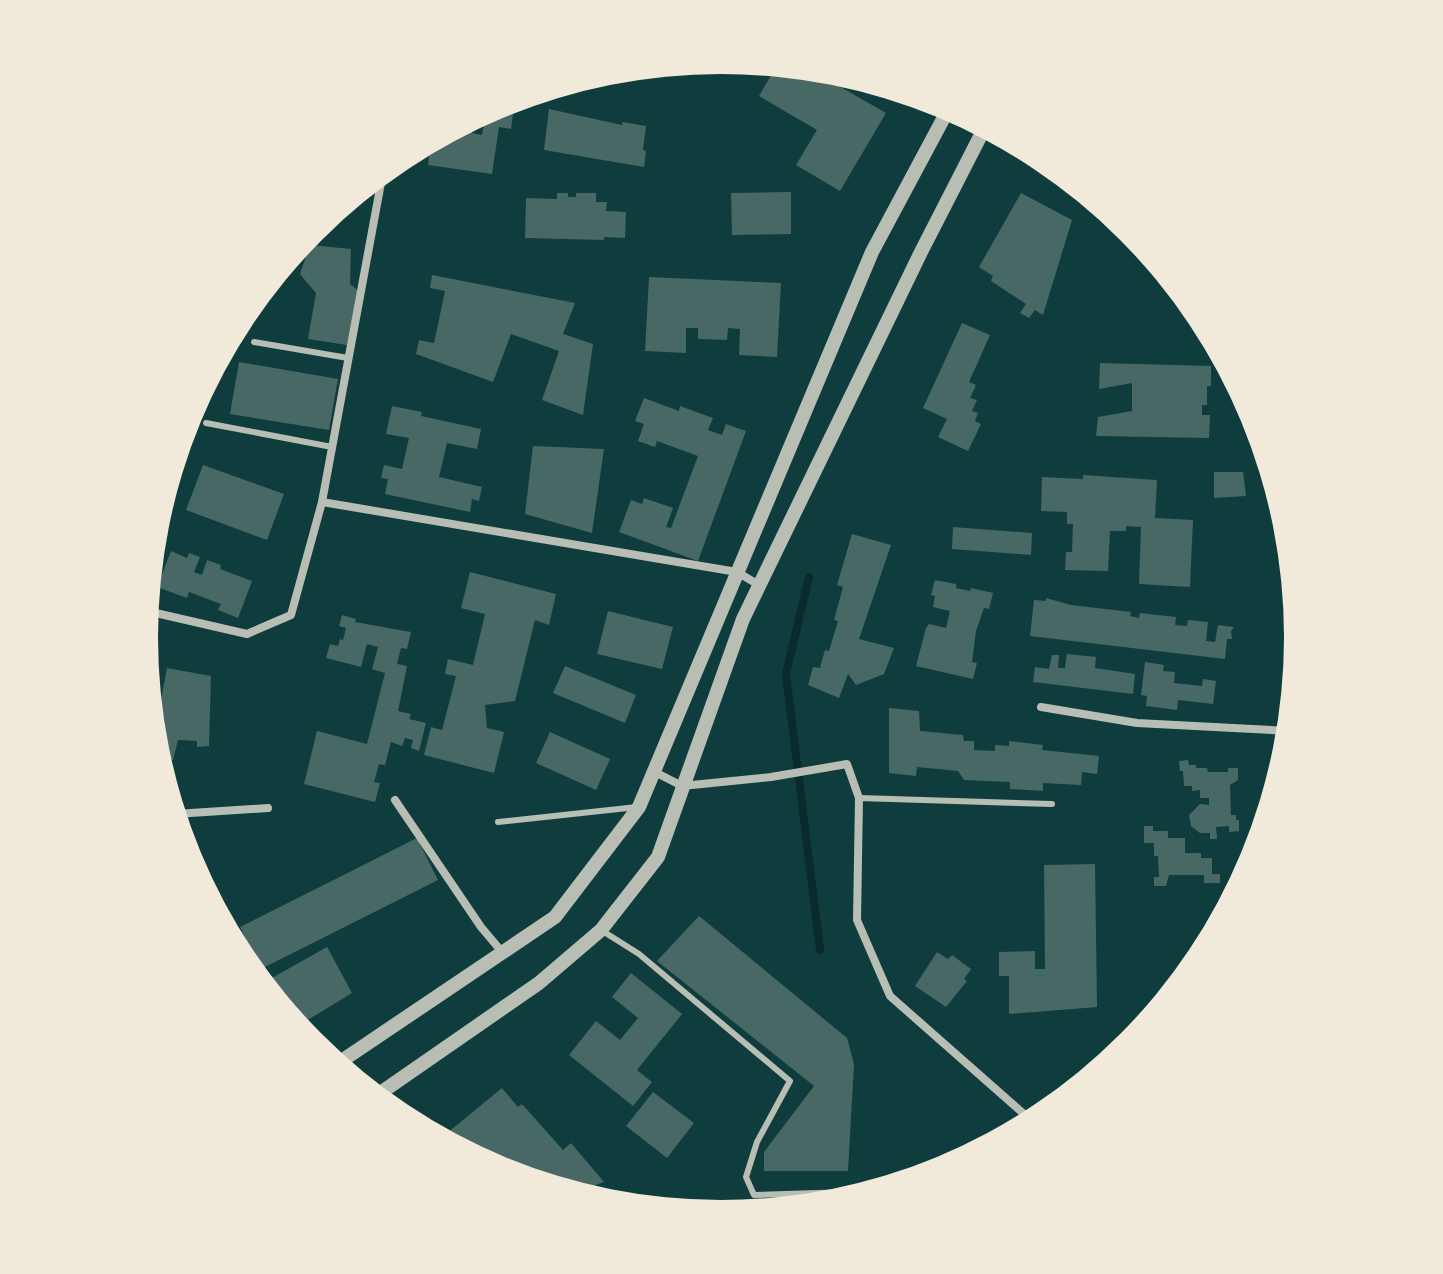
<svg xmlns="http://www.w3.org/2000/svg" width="1443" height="1274" viewBox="0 0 1443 1274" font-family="'Space Grotesk',sans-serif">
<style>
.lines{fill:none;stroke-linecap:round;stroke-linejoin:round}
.stream{stroke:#0a2a2b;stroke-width:8}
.building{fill:#486865}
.service{stroke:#b8beb3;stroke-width:6}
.minor{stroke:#b8beb3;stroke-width:8}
.tertiary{stroke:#b8beb3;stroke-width:14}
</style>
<rect width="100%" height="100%" fill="#0f3d3e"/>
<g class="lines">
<path class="stream" d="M809,577L786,674L820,950"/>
</g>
<g class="building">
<path d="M684,64V70H657V66Z"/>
<path d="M777,65L809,69L886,113L840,191L796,165L817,130L759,96Z"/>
<path d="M623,70L621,81L594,76L609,71Z"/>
<path d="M515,99L511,129L499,127L492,174L428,165L431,141L459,126L472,128V133L482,135L486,112Z"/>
<path d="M549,109L622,125V122L646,126L643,150L646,151L644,167L544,150Z"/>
<path d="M1040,156L1042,158L1076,185L1059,181L1060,175L1037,169Z"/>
<path d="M791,192V234L732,235L731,193Z"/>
<path d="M557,193H568V197H576V193H596V202H607L606,211L626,212L625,238L604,237V240L525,238L526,198L557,199Z"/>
<path d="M1021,193L1072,220L1043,315L1035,310L1029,318L1020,313L1026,304L991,281L993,276L979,267Z"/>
<path d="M310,245L351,249L350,284L360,292L347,345L308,339L316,293L300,274Z"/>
<path d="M432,275L575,303L563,334L593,344L583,415L542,400L559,351L511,334L493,382L416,354L419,340L434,343L445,291L430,288Z"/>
<path d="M649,277L781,283L777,357L739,355L740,329L728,328L727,340L698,339V328H686V353L645,351Z"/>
<path d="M962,323L990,335L969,382L976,385L970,398L977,400L972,411L978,413L975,421L981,424L968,451L938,437L947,419L923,408Z"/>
<path d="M239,362L338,379L329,430L230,414Z"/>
<path d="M1100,363L1211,366V386H1207V405H1202V415H1210L1209,438L1096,436L1098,417L1132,411V383L1099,389Z"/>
<path d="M644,398L679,411L680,406L713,418L708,430L722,435L726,424L746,431L698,561L619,532L631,500L642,504L644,498L673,508L666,527L671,528L698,456L657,441L655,447L638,441L644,424L635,421Z"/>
<path d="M392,406L422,412L421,416L481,429L477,449L447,443L439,477L482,487L479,501L472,499L470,512L385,494L388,479L381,478L384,465L402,469L409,438L386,434Z"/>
<path d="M533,446L604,449L592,533L525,514Z"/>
<path d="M203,465L284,494L267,540L186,510Z"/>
<path d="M1214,472H1243L1246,496L1214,498Z"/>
<path d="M1083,475L1157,480L1155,518L1193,520L1190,587L1139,584L1141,527L1126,526V531H1110L1108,571L1065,570L1066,552H1072L1073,524H1067V512L1041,511L1042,477L1083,479Z"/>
<path d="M953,527L1032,533L1031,555L952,549Z"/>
<path d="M852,534L891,545L859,639L894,648L884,674L856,685L848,674L839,698L808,685L813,667L820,668L825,650L829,651L838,621L834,620L843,587L837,585Z"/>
<path d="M171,551L187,558L189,553L200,557L194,572L202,575L207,560L221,565L220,569L252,581L238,618L218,610L221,604L189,592L187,598L157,587Z"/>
<path d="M470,572L556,594L549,625L535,620L515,701L485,705L487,728L504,732L494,773L424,755L431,727L442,730L456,676L445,674L448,659L473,665L485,614L461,608Z"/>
<path d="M935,580L956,584V588L970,591L971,588L993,593L989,609L984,608L976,631L972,662L977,663L973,679L916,666L926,628L929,624L946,628L950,611L933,607L935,596L931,595Z"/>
<path d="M1046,598L1071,605L1131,612L1130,616L1139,618L1140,613L1176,617L1175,625L1187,626L1188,620L1208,622L1206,641L1215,642L1218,625L1234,627L1231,631L1232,639H1227L1225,659L1030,636L1034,600L1046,601Z"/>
<path d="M608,611L673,627L662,669L597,654Z"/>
<path d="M342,615L356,619L355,622L411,632L407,649L401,648L397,664L407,666L398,711L411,714L409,719L426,723L419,751L411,748L413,740L405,738L402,746L391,742L385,765L379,764L374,782L380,783L375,802L304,784L317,731L367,744L385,673L372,669L378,647L367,644L361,667L326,658L330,644L338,646L340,639L343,640L346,628L339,626Z"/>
<path d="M1067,654L1096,657L1095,668L1135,674L1133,694L1033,682L1035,667L1049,669L1052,655H1059L1058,668H1065Z"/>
<path d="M1145,662L1164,665L1163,671L1175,672L1174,683L1202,686L1203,679L1216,681L1213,704L1178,700L1177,710L1146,706L1147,696L1141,695Z"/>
<path d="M565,666L636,695L625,723L553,693Z"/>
<path d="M167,668L211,676L209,746L197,747V741L178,740L173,760L165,761L163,766L168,770V780L175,778L174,790H168L154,737Z"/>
<path d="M889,708L919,711L920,731L963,735L964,741H974V750L995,751V745L1009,746V741L1043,745L1042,750L1099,756L1097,774L1082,772L1081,785L1043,783V791L1010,789V782L964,780L958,771L917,767L916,776L889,773Z"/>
<path d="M550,732L610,759L596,790L536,763Z"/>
<path d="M1188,760L1189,765H1196V768H1207L1208,772H1228V768H1238V780L1230,785L1231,815H1236V820H1239V831L1229,832V826L1216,827L1217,839H1210V833H1200L1191,826L1189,815L1200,804L1209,805V798H1200V790L1192,791V786H1184L1183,771H1180L1179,761Z"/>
<path d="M1144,826H1153V831H1168V838H1185V853H1201V858H1212V874H1220V883H1204V875H1169L1166,886H1154V877H1159L1158,856H1154V843H1144Z"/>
<path d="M417,838L438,880L261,969L240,927Z"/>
<path d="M1095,864L1097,1007L1009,1014V976H999V952L1035,951V969H1045L1044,865Z"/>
<path d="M699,916L847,1038L854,1064L848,1171H764V1152L814,1086L657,961Z"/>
<path d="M327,947L352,993L298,1026L263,983Z"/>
<path d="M937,952L948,959L952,955L971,969L964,979L967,981L946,1007L915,986Z"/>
<path d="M631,973L682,1014L637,1070L652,1082L633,1106L569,1055L596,1021L620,1040L638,1018L612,997Z"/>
<path d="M502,1088L518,1107L522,1104L563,1150L571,1143L604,1182L575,1193L500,1170L441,1138Z"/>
<path d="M653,1092L694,1123L667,1158L626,1126Z"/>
</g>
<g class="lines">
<g class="service">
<path d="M254,342L348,358"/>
<path d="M206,423L332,447"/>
<path d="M859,798L1052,804"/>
<path d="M498,822L637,807"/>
<path d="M601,930L639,954L790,1081L757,1142L746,1177L754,1195L848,1192"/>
</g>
<g class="minor">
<path d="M322,502L737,572L759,585"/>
<path d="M1289,537L1292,706"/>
<path d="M147,611L247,634L291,615L322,502L383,172"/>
<path d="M1041,707L1137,723L1289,731"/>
<path d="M653,771L682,786L771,777L847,764L859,798L857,920L890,996L1033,1122"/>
<path d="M395,800L481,927L502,952"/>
<path d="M175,814L268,808"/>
</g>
<g class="tertiary">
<path d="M337,1064L555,917L639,807L872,252L949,108"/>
<path d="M376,1096L539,983L601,930L658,857L743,619L921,252L985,127"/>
</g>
</g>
<path d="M0 0H1443V1274H0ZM158 637a563 563 0 1 1 1126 0a563 563 0 1 1-1126 0Z" fill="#f1e9da" fill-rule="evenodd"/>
</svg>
